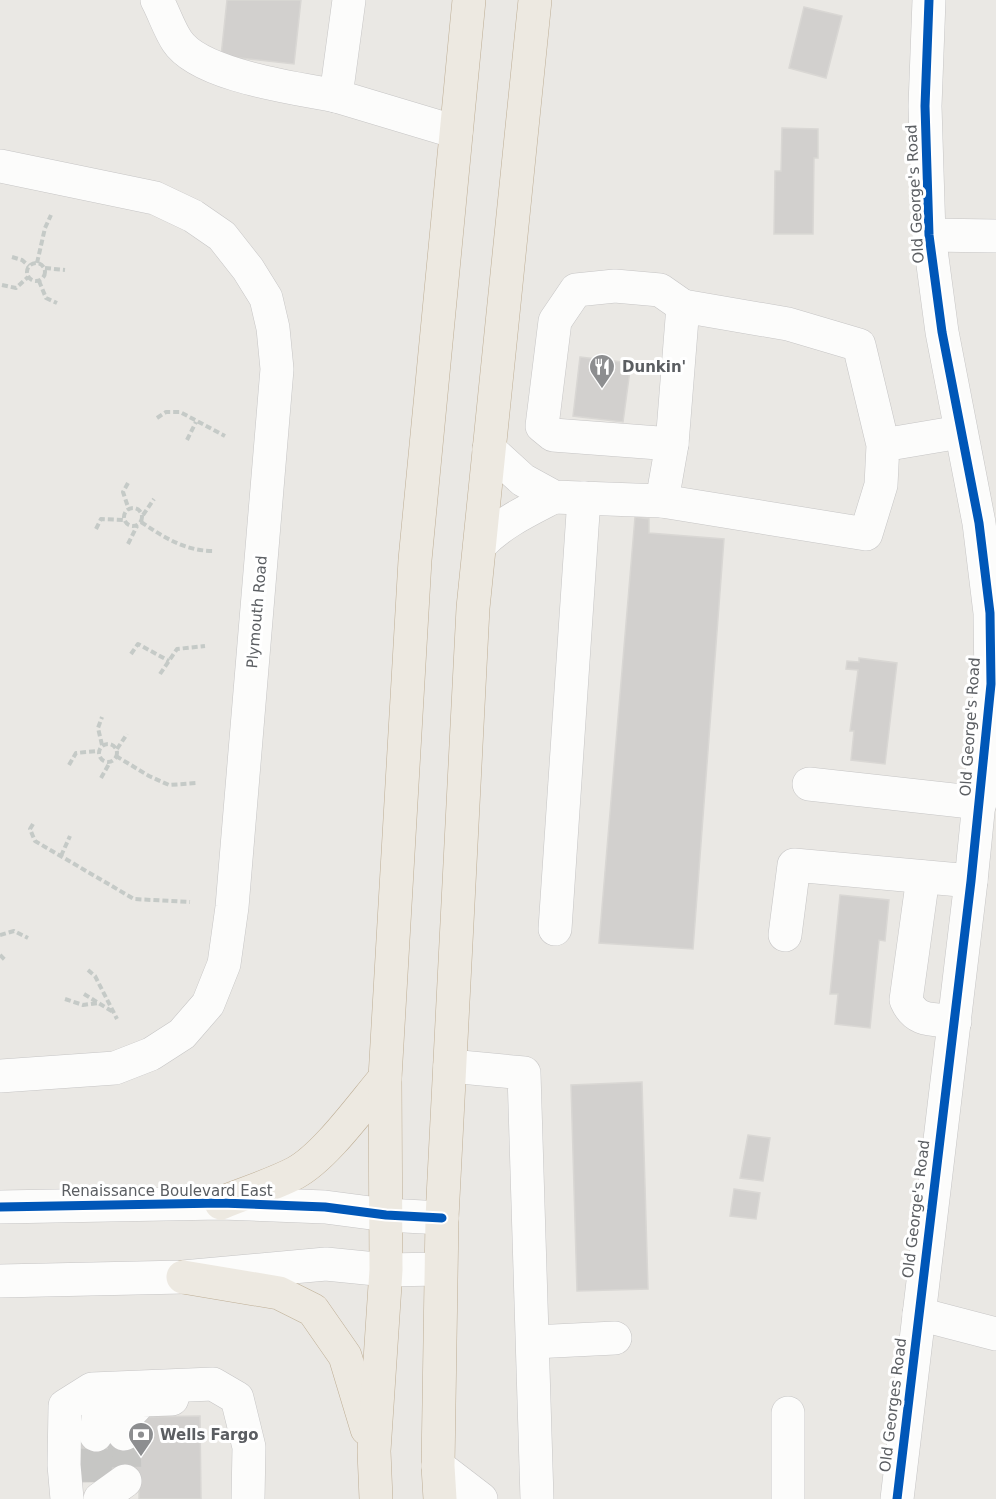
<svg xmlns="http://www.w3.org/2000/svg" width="996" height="1499" viewBox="0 0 996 1499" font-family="'DejaVu Sans',sans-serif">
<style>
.building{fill:#d2d0ce;stroke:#d9d7d4;stroke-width:1.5}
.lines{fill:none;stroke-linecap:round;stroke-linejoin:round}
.minor-tunnel{stroke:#c6c6c4;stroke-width:33;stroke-dasharray:33 16;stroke-linecap:butt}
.minor-casing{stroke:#c6c5c5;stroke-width:34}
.highway-casing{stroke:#beae95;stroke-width:34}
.path{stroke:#c5cac7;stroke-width:4;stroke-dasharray:6 3;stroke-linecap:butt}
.minor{stroke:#fcfcfb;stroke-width:33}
.highway{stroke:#ede9e1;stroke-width:33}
.cycleway-casing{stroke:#fff;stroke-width:13}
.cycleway{stroke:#0057b8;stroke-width:9}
.labels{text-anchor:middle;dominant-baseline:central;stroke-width:6;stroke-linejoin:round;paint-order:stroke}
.street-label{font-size:15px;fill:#5b5e62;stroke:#fff}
.poi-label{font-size:15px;font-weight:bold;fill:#5b5e62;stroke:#fff;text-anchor:start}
</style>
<rect width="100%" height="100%" fill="#eae8e4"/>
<g class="building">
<path d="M227,0H301L294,64L221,56Z"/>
<path d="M804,7L842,16L826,78L789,68Z"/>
<path d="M782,128L818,129V158H814L813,234H774L775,171H781Z"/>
<path d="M580,357L631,363L623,422L573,416Z"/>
<path d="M635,517L649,519V533L724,539L693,949L599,943Z"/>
<path d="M859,658L897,663L885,764L851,760L854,731H850L858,670L846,669L847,661L859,662Z"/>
<path d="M840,895L889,900L885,941L879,940L870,1028L835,1024L838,994H830Z"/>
<path d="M642,1082L648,1289L577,1291L571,1085Z"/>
<path d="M748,1135L770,1138L763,1181L740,1178Z"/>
<path d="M734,1189L760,1193L756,1219L730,1216Z"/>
<path d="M200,1416L201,1499H139V1481L81,1482V1435L136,1417Z"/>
</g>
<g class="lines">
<g class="minor-tunnel">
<path d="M124,1434L125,1481"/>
<path d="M95,1482L96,1435"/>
</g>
<defs>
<g id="minor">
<path d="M157,0C164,13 169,29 177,41C200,76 297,88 336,96"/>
<path d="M349,0L336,96L456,132"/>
<path d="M0,166L155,198L193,216L222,236L248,269L266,298L273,328L277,369L232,907L224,964L208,1004L182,1034L151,1054L115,1068L0,1076"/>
<path d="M929,235L996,236"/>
<path d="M672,444L553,435L542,426L555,321L576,290L615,286L660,290L683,306"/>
<path d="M883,445L881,485L866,534L662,501L672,444L683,306L788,324L859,345L883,445L960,432"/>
<path d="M489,449L523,480L554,497L662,501"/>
<path d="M480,545C501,523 527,511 554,497"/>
<path d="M809,784L980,803"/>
<path d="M923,877L906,1000C916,1023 933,1019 955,1021"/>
<path d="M555,929L584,498"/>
<path d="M785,935L794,865L971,881"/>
<path d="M450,1066L524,1073L537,1499"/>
<path d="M0,1207L221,1203L325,1207L386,1215L442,1218"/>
<path d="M0,1281L183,1277L326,1264L386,1270L440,1269"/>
<path d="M919,1314L996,1334"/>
<path d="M533,1342L615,1338"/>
<path d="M788,1413V1499"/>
<path d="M124,1434L127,1416L142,1400L172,1399"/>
<path d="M96,1435L100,1402L119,1401"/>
<path d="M438,1466L481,1499"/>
<path d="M67,1499L64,1465L65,1406L92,1389L213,1384L237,1398L249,1447L248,1499"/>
<path d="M100,1499L125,1481"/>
<path d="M897,1499L971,881L991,684L990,613L979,523L942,332L929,235L925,106L929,0"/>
</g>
<g id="highway">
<path d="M221,1203C245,1193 272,1185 295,1173C325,1157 362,1105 385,1078"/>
<path d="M183,1277L279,1293L313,1310L345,1356L367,1429"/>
<path d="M376,1499L374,1451L386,1270L385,1078L415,560L469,0"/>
<path d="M440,1499L438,1466L442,1218L473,608L535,0"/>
</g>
</defs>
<use href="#minor" class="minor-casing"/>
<use href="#highway" class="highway-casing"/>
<g class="path">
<path d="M12,257L22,260L29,266"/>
<circle cx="36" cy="272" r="9"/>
<path d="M37,263L45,228L51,215"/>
<path d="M45,268L65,270"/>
<path d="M39,281L46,298L57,303"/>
<path d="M2,285L16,288L28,277"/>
<path d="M157,418L166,412H180L225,436"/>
<path d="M187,440L196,422"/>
<path d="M128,483L123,492L129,510"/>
<circle cx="133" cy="517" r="9"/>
<path d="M143,515L154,499"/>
<path d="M141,522C165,538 185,551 214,551"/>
<path d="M96,529L101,519L124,520"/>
<path d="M128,544L137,526"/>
<path d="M131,654L138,644L169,661"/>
<path d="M160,674L177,649L205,646"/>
<circle cx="108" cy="753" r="9"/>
<path d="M102,745L98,728L102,717"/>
<path d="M117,749L127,734"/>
<path d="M116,756L149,776L169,785L197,783"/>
<path d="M69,765L76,753L98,751"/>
<path d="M101,778L110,762"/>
<path d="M33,824L30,829L35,841L134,899L190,902"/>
<path d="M61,856L70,836"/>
<path d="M0,935L14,931L28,938"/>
<path d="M0,955L5,960"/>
<path d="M88,970L95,976L117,1019"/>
<path d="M84,994L113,1012"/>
<path d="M65,999L83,1005L98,1003"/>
</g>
<use href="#minor" class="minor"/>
<use href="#highway" class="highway"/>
<defs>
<g id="cycleway">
<path d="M0,1207L221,1203L325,1207L386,1215L442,1218"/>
<path d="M897,1499L971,881L991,684L990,613L979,523L942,332L929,235L925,106L929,0"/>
</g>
</defs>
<use href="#cycleway" class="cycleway-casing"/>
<use href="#cycleway" class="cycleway"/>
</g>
<defs>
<symbol id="restaurant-pin" viewBox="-11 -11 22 30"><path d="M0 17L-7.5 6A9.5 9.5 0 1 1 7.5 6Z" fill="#8d8e90" stroke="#fff"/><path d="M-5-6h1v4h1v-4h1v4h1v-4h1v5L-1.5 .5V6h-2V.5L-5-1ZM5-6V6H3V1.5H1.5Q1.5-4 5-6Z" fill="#fff"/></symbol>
<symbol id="bank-pin" viewBox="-11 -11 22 30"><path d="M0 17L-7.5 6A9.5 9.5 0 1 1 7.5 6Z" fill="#8d8e90" stroke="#fff"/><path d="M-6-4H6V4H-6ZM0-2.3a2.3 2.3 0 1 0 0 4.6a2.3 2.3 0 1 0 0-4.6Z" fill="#fff"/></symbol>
</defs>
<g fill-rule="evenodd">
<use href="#restaurant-pin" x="587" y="352" width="30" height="40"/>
<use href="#bank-pin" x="126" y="1420" width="30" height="40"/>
</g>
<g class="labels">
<g class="street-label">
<text transform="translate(915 194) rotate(-93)">Old George's Road</text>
<text transform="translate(257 612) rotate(-85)">Plymouth Road</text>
<text transform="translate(970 727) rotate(-86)">Old George's Road</text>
<text x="167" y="1191">Renaissance Boulevard East</text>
<text transform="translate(916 1209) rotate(-83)">Old George's Road</text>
<text transform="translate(893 1405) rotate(-83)">Old Georges Road</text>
</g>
<g class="poi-label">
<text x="622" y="367">Dunkin'</text>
<text x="160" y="1435">Wells Fargo</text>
</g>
</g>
</svg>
